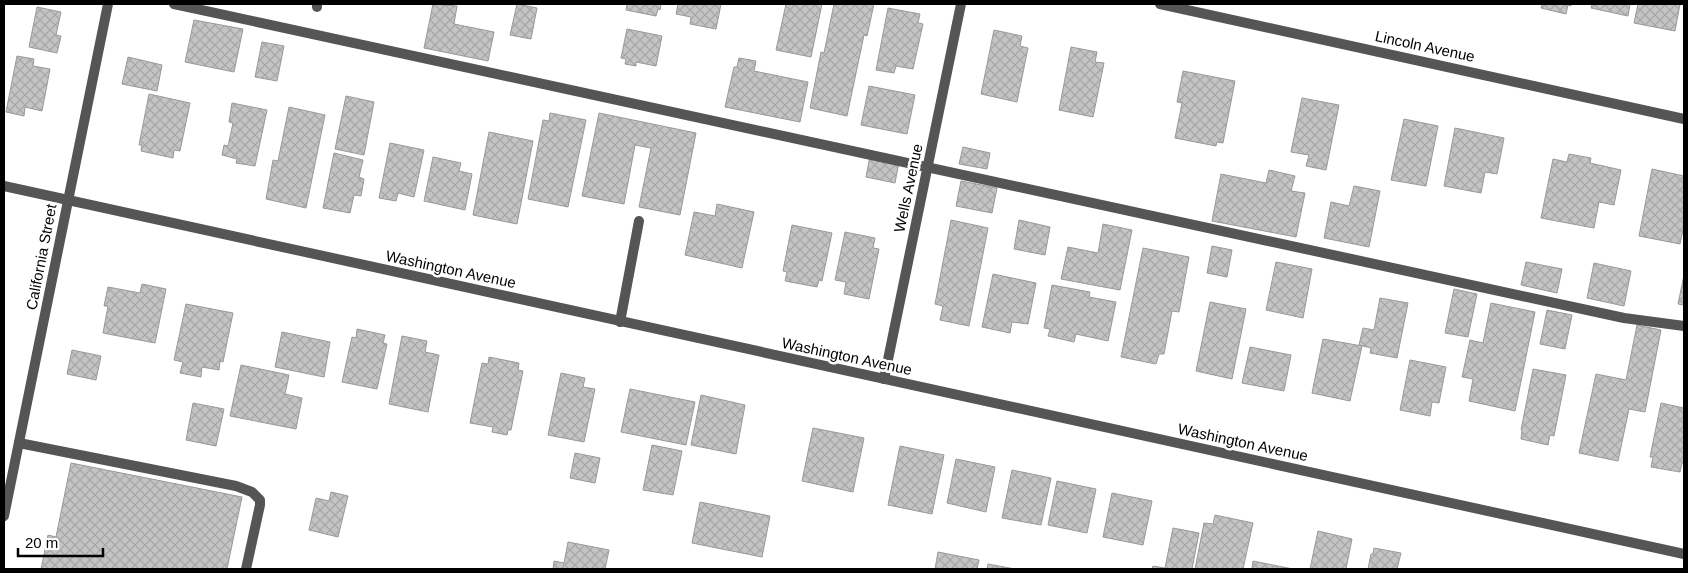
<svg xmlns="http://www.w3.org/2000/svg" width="1688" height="573" viewBox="0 0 1688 573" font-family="Arial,sans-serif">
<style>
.building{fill:url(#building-cross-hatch);stroke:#999}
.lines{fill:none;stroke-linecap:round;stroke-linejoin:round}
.lane{stroke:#555;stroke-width:10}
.street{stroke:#555;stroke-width:10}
.labels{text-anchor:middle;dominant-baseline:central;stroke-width:5;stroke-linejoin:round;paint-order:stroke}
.street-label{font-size:15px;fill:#000;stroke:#fff}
</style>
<defs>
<pattern id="building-cross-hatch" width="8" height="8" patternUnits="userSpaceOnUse" patternTransform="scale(1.25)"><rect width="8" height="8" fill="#c4c4c4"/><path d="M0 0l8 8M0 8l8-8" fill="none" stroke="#a7a7a7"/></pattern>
</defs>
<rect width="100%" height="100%" fill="#fff"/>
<g class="building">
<path d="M433,4L457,6L454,24L494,32L488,61L424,48Z"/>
<path d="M517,4L537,8L531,39L510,35Z"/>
<path d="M627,4H661L660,10L658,9L656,16L626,10Z"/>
<path d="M678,4H721L716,29L690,24L691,17L676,14Z"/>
<path d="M786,4H822L811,57L776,50Z"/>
<path d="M834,4H874L867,36L864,35L847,116L810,108L821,52L824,53Z"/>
<path d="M1542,4H1571V6L1568,5L1566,14L1541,8Z"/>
<path d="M1592,4H1630L1628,16L1591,8Z"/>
<path d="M1638,4H1680L1675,31L1634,23Z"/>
<path d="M37,7L61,12L56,35L61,36L57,53L29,47Z"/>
<path d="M888,8L920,14L918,23L923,24L913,69L896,66L894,73L876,70Z"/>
<path d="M194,20L243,29L234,72L185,62Z"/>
<path d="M627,29L662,36L656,66L636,62V66L625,64L626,59L621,58Z"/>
<path d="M994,30L1022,36L1020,46L1028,48L1017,102L981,94Z"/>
<path d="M262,42L284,46L277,81L255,77Z"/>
<path d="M1071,47L1097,52L1095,62L1104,63L1093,117L1059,110Z"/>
<path d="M17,56L34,59L33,66L50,69L42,111L25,107L24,116L6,112Z"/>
<path d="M128,57L162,65L157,91L122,84Z"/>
<path d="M739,58L756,61L754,71L808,82L800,122L725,107L734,67H737Z"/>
<path d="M1183,71L1235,81L1223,143L1217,142L1216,146L1175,138L1182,103L1177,102Z"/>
<path d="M869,86L915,95L907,134L861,125Z"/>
<path d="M149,94L190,103L180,151L174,150L173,158L141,151L142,145H139Z"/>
<path d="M346,96L374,102L364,155L335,149Z"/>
<path d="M1302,98L1339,105L1326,170L1306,166L1309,155L1291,152Z"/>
<path d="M232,103L267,110L255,166L236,163L237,159L222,155L224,145L228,146L233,123L229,122Z"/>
<path d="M289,107L325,115L306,208L266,199L273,160L278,161Z"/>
<path d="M550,113L586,120L568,207L528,199L543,120L549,121Z"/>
<path d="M599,113L696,133L680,215L639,207L651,148L635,145L624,204L582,196Z"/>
<path d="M1404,119L1438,126L1426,186L1391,180Z"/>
<path d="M1455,128L1504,138L1497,174L1485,172L1481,193L1444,186Z"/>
<path d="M489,132L533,141L517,224L473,215Z"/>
<path d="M390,143L424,150L414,197L398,193L396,201L379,198Z"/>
<path d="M963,147L990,153L987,169L959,164Z"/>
<path d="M334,153L363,160L359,177L364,179L361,196L354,195L350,213L323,208Z"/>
<path d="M1569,154L1591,158L1590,163L1621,170L1614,205L1599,202L1594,228L1541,218L1553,159L1567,162Z"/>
<path d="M870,156L899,162L895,183L866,177Z"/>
<path d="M433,157L461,163L459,171L472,174L465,210L424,201Z"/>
<path d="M1652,169L1684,176V225L1680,244L1639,236Z"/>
<path d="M1269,170L1295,176L1291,191L1305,193L1296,237L1212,221L1221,174L1266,183Z"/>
<path d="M961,181L997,188L992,213L956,206Z"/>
<path d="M1354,186L1380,191L1369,247L1324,238L1331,202L1349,206Z"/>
<path d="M717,204L754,212L742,268L685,255L694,212L715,216Z"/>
<path d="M951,220L988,228L969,326L940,320L943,306L935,304Z"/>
<path d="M1019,220L1050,227L1045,255L1014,249Z"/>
<path d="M1103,224L1132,230L1120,290L1061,279L1068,247L1098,253Z"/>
<path d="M792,225L832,233L822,281L819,280L817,287L785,281L787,272L783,271Z"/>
<path d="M845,232L875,238L873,248L879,249L869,299L844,294L846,282L835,280Z"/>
<path d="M1212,246L1232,250L1227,277L1207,273Z"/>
<path d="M1143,248L1189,257L1179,312L1172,311L1164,354H1159L1156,364L1121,357Z"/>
<path d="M1276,262L1312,269L1303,318L1266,310Z"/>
<path d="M1526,262L1562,269L1557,293L1521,285Z"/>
<path d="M1594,263L1631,271L1624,306L1587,298Z"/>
<path d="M993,274L1036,283L1028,324L1012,322L1010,333L982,327Z"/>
<path d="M1684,275V305L1678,304Z"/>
<path d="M142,284L166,289L155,343L103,333L108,306H104L108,287L140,293Z"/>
<path d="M1052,285L1090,292L1089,297L1116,302L1108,341L1076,334L1074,342L1048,336L1050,329L1044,328Z"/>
<path d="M1454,289L1477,294L1468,337L1445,333Z"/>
<path d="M1380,298L1408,303L1397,358L1370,353L1371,348L1359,345L1363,328L1374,330Z"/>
<path d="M1210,302L1246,309L1232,379L1196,371Z"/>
<path d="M1491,303L1535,312L1515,411L1469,401L1473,379L1462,377L1470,340L1483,343Z"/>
<path d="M186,304L233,313L223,362L220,361L219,370L202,367L201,377L180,373L183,362L174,360Z"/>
<path d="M1547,310L1572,315L1565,349L1540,344Z"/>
<path d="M1637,325L1661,330L1645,412L1629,409L1618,461L1579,453L1596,374L1626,380Z"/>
<path d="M357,329L385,335L383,343L387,344L377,389L342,382L352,337L356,338Z"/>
<path d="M282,332L330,342L324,377L275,367Z"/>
<path d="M402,336L427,341L425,352L439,355L428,412L389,404Z"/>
<path d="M1323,339L1362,346L1350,401L1312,393Z"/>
<path d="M1250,347L1291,355L1284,391L1242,383Z"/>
<path d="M72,350L101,356L96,380L67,374Z"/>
<path d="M489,357L519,363L518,370L523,371L511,430H508L507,435L492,432L493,427L470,423L482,363L488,364Z"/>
<path d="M1410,360L1446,367L1439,403L1432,402L1430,416L1400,410Z"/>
<path d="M241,365L289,375L285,394L302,398L296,429L230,416Z"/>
<path d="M1533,369L1566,375L1554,436L1550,435L1548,445L1521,439L1522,430H1521Z"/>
<path d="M561,373L585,378L583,387L595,389L584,442L548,435Z"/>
<path d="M630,389L695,402L686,445L621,432Z"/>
<path d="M701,395L745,405L736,454L691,445Z"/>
<path d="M193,403L224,409L216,446L186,440Z"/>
<path d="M1661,403L1684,408V463H1682L1680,472L1651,467L1653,457H1650Z"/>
<path d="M813,428L864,438L853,492L802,481Z"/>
<path d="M652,445L682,451L673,495L643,490Z"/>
<path d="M900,446L944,455L932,514L888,505Z"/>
<path d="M575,453L600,458L595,483L570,478Z"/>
<path d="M956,459L995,467L986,512L947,503Z"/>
<path d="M71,463L242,497L227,569H41L48,535L56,537Z"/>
<path d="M1012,470L1051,478L1041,525L1002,518Z"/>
<path d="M1057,481L1096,489L1087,533L1048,525Z"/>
<path d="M331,492L348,496L338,537L309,530L316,498L329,501Z"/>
<path d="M1112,493L1152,501L1143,545L1103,537Z"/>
<path d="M700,502L770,516L762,557L692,543Z"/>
<path d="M1215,515L1253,523L1243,569H1195L1204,523L1213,524Z"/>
<path d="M1173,528L1199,533L1192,569H1152L1153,566L1165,568Z"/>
<path d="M1318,531L1352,539L1346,569H1310Z"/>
<path d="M568,542L609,550L605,569H553L554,561L564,563Z"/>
<path d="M1374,548L1401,553L1397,569H1368L1371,554H1373Z"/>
<path d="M938,552L979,560L977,569H935Z"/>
<path d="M1253,561L1293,569H1252Z"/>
<path d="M988,564L1015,569H987Z"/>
</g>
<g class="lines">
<g class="lane">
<path d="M174,4L1624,318L1684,326"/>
<path d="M317,7V4"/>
<path d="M620,322L639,221"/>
<path d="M19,443L236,486L252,492L260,500V505L246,569"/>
</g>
<g class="street">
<path d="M1160,4L1684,119"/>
<path d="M4,186L1684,554"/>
<path d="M884,379L961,4"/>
<path d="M4,516L108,4"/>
</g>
</g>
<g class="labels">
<g class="street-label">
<text transform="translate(1425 46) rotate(12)">Lincoln Avenue</text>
<text transform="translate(908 188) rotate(-78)">Wells Avenue</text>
<text transform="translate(41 257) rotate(-79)">California Street</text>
<text transform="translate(451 269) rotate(12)">Washington Avenue</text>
<text transform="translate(847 356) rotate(12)">Washington Avenue</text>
<text transform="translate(1243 442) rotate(12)">Washington Avenue</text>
</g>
</g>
<rect width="1688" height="573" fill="none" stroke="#000000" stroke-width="10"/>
<path d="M18 548v8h85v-8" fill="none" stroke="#000000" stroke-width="2.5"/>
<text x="25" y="548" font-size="15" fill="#000000" stroke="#ffffff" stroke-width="4" paint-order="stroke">20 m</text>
</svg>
